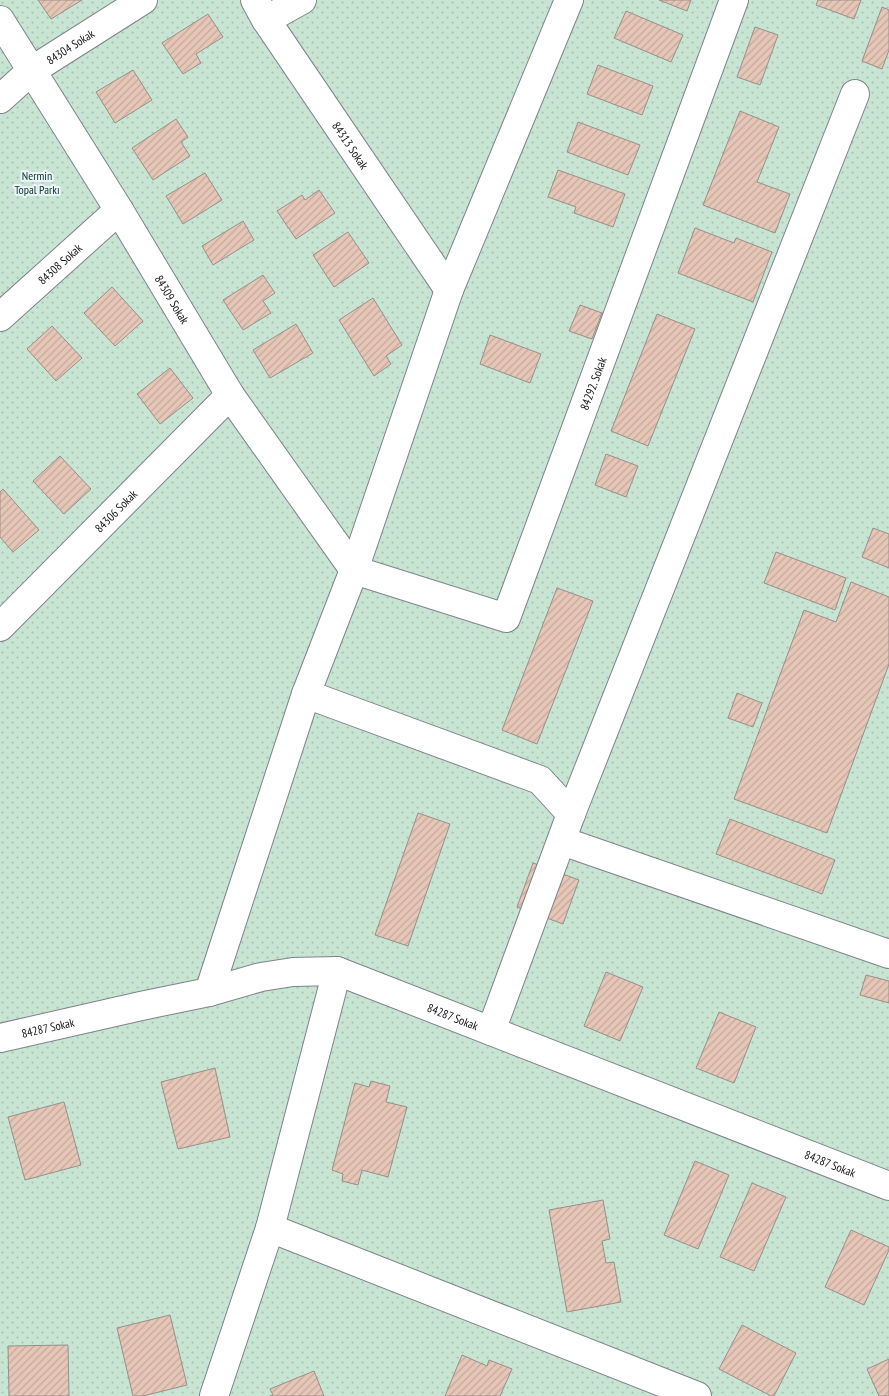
<svg xmlns="http://www.w3.org/2000/svg" width="889" height="1396" viewBox="0 0 889 1396" font-family="'PT Sans Narrow',sans-serif">
<style>
.park{fill:url(#park-dots)}
.building{fill:url(#building-hatch);stroke:#978f8a}
.lines{fill:none;stroke-linecap:round;stroke-linejoin:round}
.street-casing{stroke:#7f838a;stroke-width:30}
.secondary-casing{stroke:#7f838a;stroke-width:30}
.street{stroke:#fff;stroke-width:28}
.secondary{stroke:#fff;stroke-width:28}
.labels{text-anchor:middle;dominant-baseline:central;stroke-width:4;stroke-linejoin:round;paint-order:stroke}
.street-label{font-size:12px;fill:#111316;stroke:#eff4fc}
.park-label{font-size:12px;fill:#003820;stroke:#eff4fc}
</style>
<defs>
<pattern id="park-dots" width="8" height="8" patternUnits="userSpaceOnUse" patternTransform="scale(1.25)"><rect width="8" height="8" fill="#c8e5d3"/><path d="M2 2h.1M6 6h.1" fill="none" stroke="#abc4b4" stroke-width="1.8" stroke-linecap="round"/></pattern>
<pattern id="building-hatch" width="6" height="6" patternUnits="userSpaceOnUse" patternTransform="scale(1.25)"><rect width="6" height="6" fill="#e6c6b6"/><path d="M-1 1l2-2M0 6l6-6M5 7l2-2" fill="none" stroke="#c4a99c"/></pattern>
</defs>
<rect width="100%" height="100%" fill="#eff4fc"/>
<rect class="park" x="0" y="0" width="889" height="1396"/>
<g class="building">
<path d="M38,0H82L51,19Z"/>
<path d="M659,0H691L687,11Z"/>
<path d="M818,0H861L854,19L816,5Z"/>
<path d="M882,7L889,10V50L882,69L862,61Z"/>
<path d="M626,11L683,35L671,62L614,38Z"/>
<path d="M208,14L223,37L196,54L201,63L183,74L162,43Z"/>
<path d="M755,27L778,35L760,85L737,77Z"/>
<path d="M598,65L653,86L642,115L587,94Z"/>
<path d="M133,70L152,100L115,123L96,92Z"/>
<path d="M740,111L779,127L757,182L790,194L775,233L703,205Z"/>
<path d="M176,119L188,137L181,142L190,156L153,180L132,148Z"/>
<path d="M578,122L640,145L628,175L567,152Z"/>
<path d="M558,170L625,194L613,227L574,213L576,207L548,197Z"/>
<path d="M205,173L222,200L183,224L166,196Z"/>
<path d="M319,190L335,213L296,239L277,211L302,195L305,200Z"/>
<path d="M243,221L254,240L213,265L202,246Z"/>
<path d="M695,228L734,243L736,238L772,252L753,302L678,273Z"/>
<path d="M348,232L369,263L334,287L313,255Z"/>
<path d="M263,275L275,293L263,301L271,313L243,330L223,300Z"/>
<path d="M112,287L143,321L115,346L84,313Z"/>
<path d="M373,298L402,345L386,356L391,364L374,376L339,320Z"/>
<path d="M580,305L602,313L592,339L569,331Z"/>
<path d="M657,314L695,329L648,446L611,431Z"/>
<path d="M296,324L313,353L270,378L253,350Z"/>
<path d="M52,326L82,358L56,381L27,349Z"/>
<path d="M490,335L541,354L530,383L480,364Z"/>
<path d="M170,368L193,398L160,424L137,394Z"/>
<path d="M606,454L638,466L626,497L595,485Z"/>
<path d="M60,456L91,489L64,514L33,481Z"/>
<path d="M3,489L39,530L13,552L0,537V492Z"/>
<path d="M873,528L889,534V568L862,557Z"/>
<path d="M776,552L846,578L835,610L764,583Z"/>
<path d="M851,582L889,597V664L827,833L734,799L804,610L836,622Z"/>
<path d="M557,588L593,601L537,744L502,730Z"/>
<path d="M737,693L762,703L753,727L728,718Z"/>
<path d="M418,813L450,824L408,946L375,935Z"/>
<path d="M730,819L835,860L822,894L716,854Z"/>
<path d="M533,863L579,880L563,924L517,907Z"/>
<path d="M606,972L643,987L620,1041L584,1026Z"/>
<path d="M866,975L889,981V1003L860,995Z"/>
<path d="M719,1012L756,1027L734,1083L696,1068Z"/>
<path d="M215,1068L230,1137L178,1149L161,1082Z"/>
<path d="M371,1081L390,1086L386,1102L407,1107L388,1177L362,1170L358,1185L342,1181L343,1174L332,1170L355,1083L369,1087Z"/>
<path d="M64,1102L81,1165L25,1180L8,1117Z"/>
<path d="M695,1161L729,1175L698,1249L664,1235Z"/>
<path d="M752,1183L786,1197L754,1271L720,1257Z"/>
<path d="M603,1200L610,1239L602,1241L606,1263L614,1262L621,1302L567,1312L549,1210Z"/>
<path d="M851,1230L889,1247V1250L864,1305L825,1287Z"/>
<path d="M170,1315L187,1385L143,1396H133L117,1328Z"/>
<path d="M742,1325L796,1353L774,1396H771L719,1369Z"/>
<path d="M68,1345L69,1396H9L8,1346Z"/>
<path d="M462,1355L487,1366L489,1360L512,1369L500,1396H445Z"/>
<path d="M889,1359V1396H879L867,1369Z"/>
<path d="M314,1371L324,1396H270L273,1395L270,1389Z"/>
</g>
<g class="lines">
<defs>
<g id="street">
<path id="s1" d="M255,0L266,20L449,290"/>
<path id="s2" d="M0,20L119,210L230,395L354,570L506,618L734,0"/>
<path d="M266,20L302,0"/>
<path id="s3" d="M0,99L31,71L143,0"/>
<path id="s4" d="M0,317L119,210"/>
<path id="s5" d="M0,627L230,395"/>
<path d="M306,694L540,780L571,814"/>
<path d="M562,841L889,954"/>
<path d="M491,1031L571,814L855,94"/>
<path id="s6" d="M0,1038L141,1006L209,992L261,977L293,972L337,971L889,1186"/>
<path d="M270,1228L697,1396"/>
<path d="M214,1396L270,1228L337,971"/>
</g>
<path id="secondary" d="M209,992L306,694L354,570L449,290L569,0"/>
</defs>
<use href="#street" class="street-casing"/>
<use href="#secondary" class="secondary-casing"/>
<use href="#street" class="street"/>
<use href="#secondary" class="secondary"/>
</g>
<g class="labels">
<g class="street-label">
<text stroke="none"><textPath href="#s3" startOffset="88">84304 Sokak</textPath></text>
<text stroke="none"><textPath href="#s1" startOffset="174">84313 Sokak</textPath></text>
<text stroke="none"><textPath href="#s4" startOffset="80">84308 Sokak</textPath></text>
<text stroke="none"><textPath href="#s2" startOffset="328">84309 Sokak</textPath></text>
<text stroke="none"><textPath href="#s2" startOffset="1064">84292. Sokak</textPath></text>
<text stroke="none"><textPath href="#s5" startOffset="164">84306 Sokak</textPath></text>
<text stroke="none"><textPath href="#s6" startOffset="469">84287 Sokak</textPath></text>
<text stroke="none"><textPath href="#s6" startOffset="49">84287 Sokak</textPath></text>
<text stroke="none"><textPath href="#s6" startOffset="874">84287 Sokak</textPath></text>
</g>
<g class="park-label">
<text x="37" y="175">Nermin<tspan x="37" dy="14">Topal Parkı</tspan></text>
</g>
</g>
</svg>
